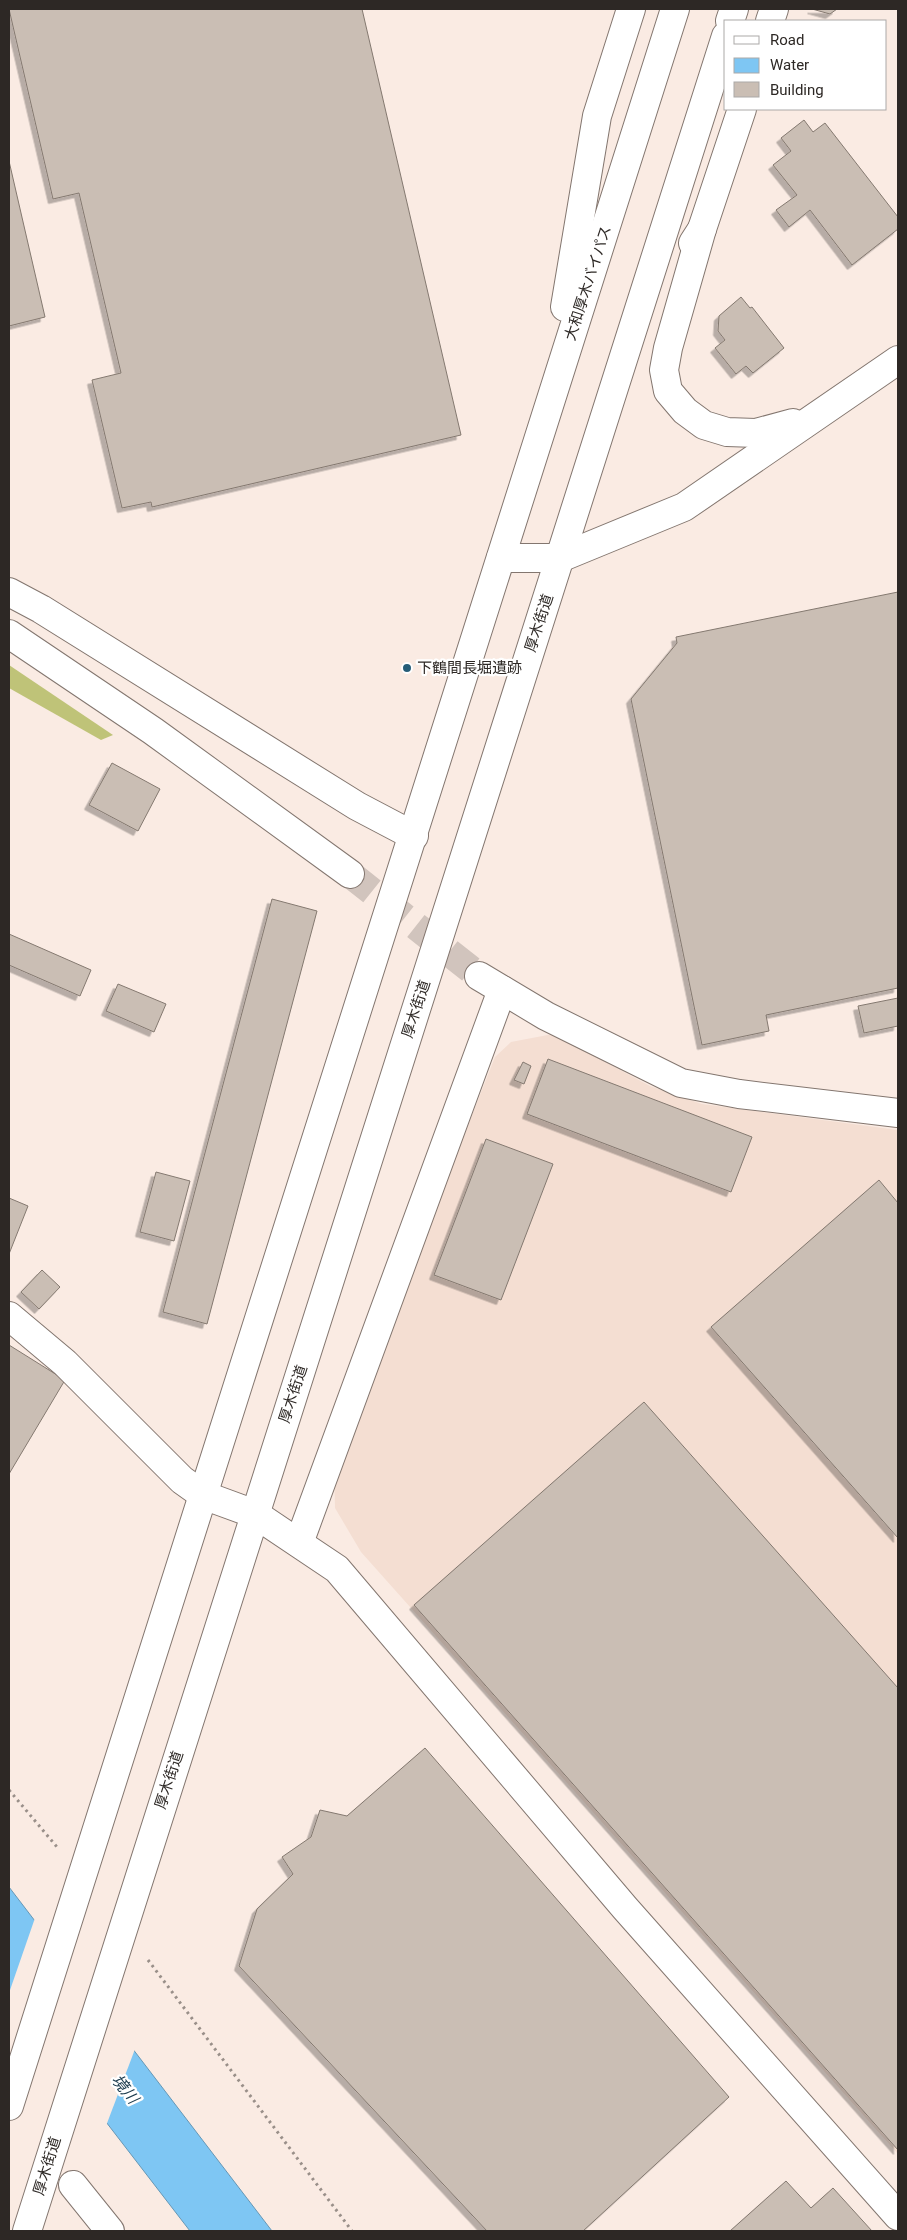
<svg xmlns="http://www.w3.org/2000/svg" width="907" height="2240" viewBox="0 0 907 2240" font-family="Roboto,'Noto Sans JP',sans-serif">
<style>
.built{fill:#f4ded2}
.forest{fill:#bfc378}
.water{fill:#7ec6f3;stroke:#6697b5}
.pier{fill:#faebe3}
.building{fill:#cabeb4;stroke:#847970;filter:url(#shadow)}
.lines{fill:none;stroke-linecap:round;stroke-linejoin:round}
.minor-tunnel{stroke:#d1c4bd;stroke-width:28;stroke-dasharray:28 14;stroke-linecap:butt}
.minor-casing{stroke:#83766f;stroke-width:30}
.highway-casing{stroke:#83766f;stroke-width:30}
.path{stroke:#998f89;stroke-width:3;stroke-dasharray:2.5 4;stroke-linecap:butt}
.minor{stroke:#fff;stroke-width:28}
.highway{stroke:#fff;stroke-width:28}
.poi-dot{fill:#265d78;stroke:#fff;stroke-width:2}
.labels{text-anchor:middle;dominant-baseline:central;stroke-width:4.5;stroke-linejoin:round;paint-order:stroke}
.street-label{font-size:15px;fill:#2d2825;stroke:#fff}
.poi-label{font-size:15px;fill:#2d2825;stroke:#fff;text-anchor:start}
.water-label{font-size:16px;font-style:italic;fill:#18384b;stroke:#fff}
</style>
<defs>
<filter id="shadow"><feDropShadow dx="-4.5" dy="4.5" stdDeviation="0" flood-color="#0004"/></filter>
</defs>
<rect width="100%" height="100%" fill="#faebe3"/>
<path class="built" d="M553,1034L650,1086L702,1104L898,1130V2154L361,1552L335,1508L334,1464L495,1057L511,1042Z"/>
<path class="forest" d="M9,665L113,735L101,740L9,688Z"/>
<path class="water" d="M9,1887L272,2231H190L9,1996Z"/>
<path class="pier" d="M35,1918L135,2049L106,2126L9,2000V1993Z"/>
<g class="building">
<path d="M9,9H362L461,435L152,507L151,502L122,508L92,380L121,373L79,193L53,199Z"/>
<path d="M812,9H837L830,14Z"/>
<path d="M804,120L813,132L825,123L898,217V229L852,265L810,210L789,227L776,210L797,195L773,165L791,151L781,138Z"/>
<path d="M9,161L45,317L9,326Z"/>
<path d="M741,297L750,308L752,307L784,348L753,373L746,366L736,374L715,348L725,340L718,331L719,316Z"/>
<path d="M898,592V988L766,1015L769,1031L702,1045L631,699L677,643L676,637Z"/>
<path d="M112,763L160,789L138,831L89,805Z"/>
<path d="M272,899L317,911L207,1324L163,1312Z"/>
<path d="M9,934L91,970L80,996L9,965Z"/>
<path d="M118,984L166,1004L154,1032L106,1011Z"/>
<path d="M898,998V1026L864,1033L858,1006Z"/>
<path d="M548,1059L752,1137L731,1192L527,1114Z"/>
<path d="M523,1062L531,1066L524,1084L514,1080Z"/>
<path d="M486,1139L553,1164L501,1300L434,1275Z"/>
<path d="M156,1172L190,1181L174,1241L140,1232Z"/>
<path d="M879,1180L898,1203V1538L711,1327Z"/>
<path d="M9,1198L28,1206L9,1254Z"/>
<path d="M42,1270L60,1287L39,1309L21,1292Z"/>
<path d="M9,1345L65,1380L9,1474Z"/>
<path d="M644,1402L898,1688V2150L414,1605Z"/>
<path d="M425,1748L729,2097L583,2231H487L239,1966L257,1909L293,1874L282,1857L311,1837L320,1810L347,1816Z"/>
<path d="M786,2181L811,2208L833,2188L872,2231H730Z"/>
</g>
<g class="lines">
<path class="minor-tunnel" d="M350,874L479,976"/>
<defs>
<g id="minor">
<path d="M9,592L41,609L357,806L414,836"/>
<path d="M9,634L153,731L350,874"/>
<path d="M479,976L546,1016L681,1083L739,1094L898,1113"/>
<path d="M9,1316L65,1363L182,1480L203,1495L255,1514L337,1569L625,1908L898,2216"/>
<path d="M299,1543L502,990"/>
<path d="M73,2185L110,2231"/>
</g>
<g id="highway">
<path d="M730,21L734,9"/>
<path d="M770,21L774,9"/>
<path d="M702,229L668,348L664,370L668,391L685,411L704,425L727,432L756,433L793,423"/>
<path d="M693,243L702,229L742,109"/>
<path d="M565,307L597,116L631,9"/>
<path d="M501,558H560L684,507L898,360"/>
<path d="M9,2106L675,9"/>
<path d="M27,2231L726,36"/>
</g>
</defs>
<use href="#minor" class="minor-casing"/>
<use href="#highway" class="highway-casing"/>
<g class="path">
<path d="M9,1790L57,1847"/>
<path d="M148,1960L352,2231"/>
</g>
<use href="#minor" class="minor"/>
<use href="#highway" class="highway"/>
</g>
<circle class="poi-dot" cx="407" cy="668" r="5"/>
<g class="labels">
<g class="street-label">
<text transform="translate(588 283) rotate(-72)">大和厚木バイパス</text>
<text transform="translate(539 623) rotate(-72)">厚木街道</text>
<text transform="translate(416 1009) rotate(-72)">厚木街道</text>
<text transform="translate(293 1394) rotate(-72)">厚木街道</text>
<text transform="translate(169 1780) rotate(-72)">厚木街道</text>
<text transform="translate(47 2166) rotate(-73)">厚木街道</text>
</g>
<g class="poi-label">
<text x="417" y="668">下鶴間長堀遺跡</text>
</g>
<g class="water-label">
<text transform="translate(125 2089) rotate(51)">境川</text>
</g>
</g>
<rect width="907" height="2240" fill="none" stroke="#2d2825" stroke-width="20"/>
<rect x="724" y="20" width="162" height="90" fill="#ffffff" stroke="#aba9a8"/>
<rect x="734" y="36" width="25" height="8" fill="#ffffff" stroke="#aba9a8"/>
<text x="770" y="45" font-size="15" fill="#2d2825">Road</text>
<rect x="734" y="58" width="25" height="15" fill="#7ec6f3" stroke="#aba9a8"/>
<text x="770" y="70" font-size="15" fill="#2d2825">Water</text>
<rect x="734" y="82" width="25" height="15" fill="#cabeb4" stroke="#aba9a8"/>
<text x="770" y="95" font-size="15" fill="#2d2825">Building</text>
</svg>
